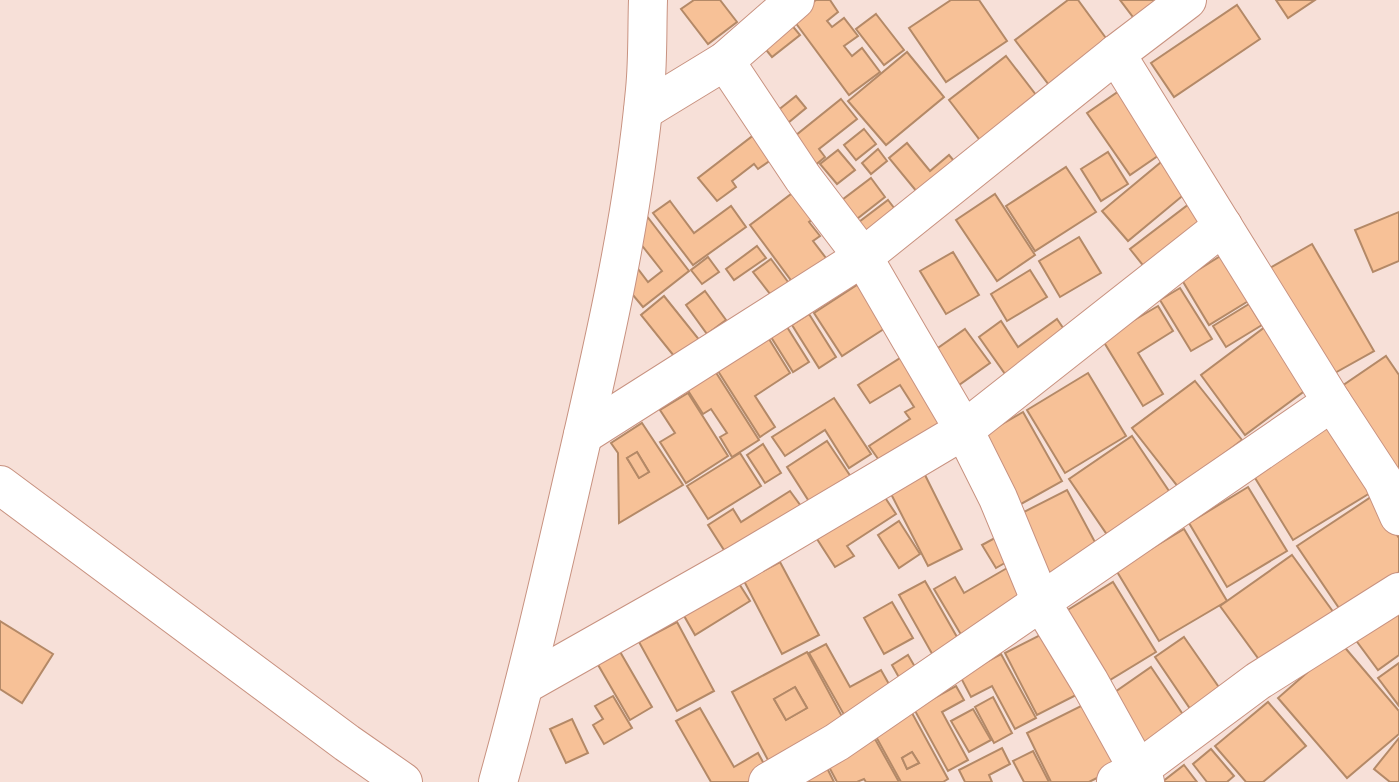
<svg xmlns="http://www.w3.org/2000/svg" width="1399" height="782" viewBox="0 0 1399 782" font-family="Rubik,sans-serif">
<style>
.building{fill:#f7c197;stroke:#b48967;stroke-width:2;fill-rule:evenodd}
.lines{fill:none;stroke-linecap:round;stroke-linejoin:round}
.minor-casing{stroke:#c89280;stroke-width:40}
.minor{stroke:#fff;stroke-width:38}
</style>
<rect width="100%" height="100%" fill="#f7e0d8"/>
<g class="building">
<path d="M694,0H720L737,22L708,44L681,9Z"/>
<path d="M816,0H830L838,12L827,21L832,27L844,18L858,36L844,46L852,56L862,48L880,72L849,95L792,18Z"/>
<path d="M951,0H979L1007,41L946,82L909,28Z"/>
<path d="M1068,0H1078L1111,45L1052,89L1015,40Z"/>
<path d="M1120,0H1162L1136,21Z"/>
<path d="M1276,0H1315L1288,18Z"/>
<path d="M1237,5L1260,39L1174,97L1151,63Z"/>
<path d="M876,14L904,50L884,65L856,29Z"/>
<path d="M790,23L800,35L772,57L762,45Z"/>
<path d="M907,52L944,97L886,145L848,101Z"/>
<path d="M1006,56L1043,104L986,148L949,100Z"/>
<path d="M1122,89L1165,151L1130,175L1087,113Z"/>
<path d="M796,96L806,108L783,127L772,115Z"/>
<path d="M841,99L857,119L819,149L825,157L807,172L785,144Z"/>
<path d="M864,129L876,144L856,160L844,145Z"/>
<path d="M759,131L778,155L758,169L754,164L732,181L736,187L717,201L698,178Z"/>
<path d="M907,143L930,171L949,155L960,168L922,198L889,158Z"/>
<path d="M878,149L887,161L871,174L862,163Z"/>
<path d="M838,150L855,170L837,184L820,164Z"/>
<path d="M1108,152L1128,184L1101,201L1081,169Z"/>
<path d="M1166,158L1192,188L1128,241L1102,211Z"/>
<path d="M1066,167L1096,212L1035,251L1006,206Z"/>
<path d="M871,178L885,197L853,222L838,203Z"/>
<path d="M799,188L819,214L809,222L820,236L813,241L829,262L796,287L750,225Z"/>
<path d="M995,194L1035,255L997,281L956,220Z"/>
<path d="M888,200L901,217L869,242L855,225Z"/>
<path d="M670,201L694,233L731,206L746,227L693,265L653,213Z"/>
<path d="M1189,204L1204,224L1146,269L1130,249Z"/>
<path d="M1399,212V261L1373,272L1355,230Z"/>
<path d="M646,215L689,271L643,307L622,282L638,269L648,282L662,271L640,243Z"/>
<path d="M1079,237L1101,273L1060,297L1039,261Z"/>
<path d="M1312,244L1374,351L1333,374L1270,268Z"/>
<path d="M757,246L766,258L734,280L726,269Z"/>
<path d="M953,252L979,295L946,314L920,271Z"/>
<path d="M1222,255L1250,300L1209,325L1182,280Z"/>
<path d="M708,257L719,272L702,284L691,270Z"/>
<path d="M771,259L791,286L774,299L753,272Z"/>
<path d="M1030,270L1047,297L1007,321L991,294Z"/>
<path d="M863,281L890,325L842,356L814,313Z"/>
<path d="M1180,288L1212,339L1191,351L1160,300Z"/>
<path d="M705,291L726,320L707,334L686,305Z"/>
<path d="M664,296L701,342L678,361L641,315Z"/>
<path d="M1249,304L1262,325L1226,347L1213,326Z"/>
<path d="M1158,306L1173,331L1138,353L1163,394L1143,406L1102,339Z"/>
<path d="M809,314L836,357L819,368L792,325Z"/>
<path d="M1057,319L1070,338L1010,381L979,337L1001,321L1018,347Z"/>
<path d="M787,327L809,362L793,372L771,337Z"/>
<path d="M1265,327L1310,387L1245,435L1201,375Z"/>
<path d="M965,329L990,363L959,385L935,350Z"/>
<path d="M769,339L790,373L755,396L775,427L760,437L718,371Z"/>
<path d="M908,353L951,419L881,463L869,446L910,419L905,412L914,407L900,385L870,403L858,385Z"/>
<path d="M1386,356L1399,375V473L1339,388Z"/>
<path d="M715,371L759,440L732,457L720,437L727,433L711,409L703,414L687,389Z"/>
<path d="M1088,373L1126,436L1065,473L1027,410Z"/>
<path d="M1195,381L1242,440L1179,488L1132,428Z"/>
<path d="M688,393L728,456L686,483L660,442L675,433L660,410Z"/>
<path d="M834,398L871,454L849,468L825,430L785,456L772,437Z"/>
<path d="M1023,412L1062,481L1012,509L973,441Z"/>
<path d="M1334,422L1375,490L1293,540L1252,473Z"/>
<path d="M642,423L683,485L619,523L618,453L611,443ZM637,452L649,472L639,478L627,458Z"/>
<path d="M1132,436L1173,497L1110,539L1069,479Z"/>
<path d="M827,441L853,480L812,506L787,467Z"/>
<path d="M763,444L781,473L765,483L747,455Z"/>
<path d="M637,452L649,472L639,478L627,458Z"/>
<path d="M740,453L761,486L708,519L687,486Z"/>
<path d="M924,473L962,549L928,566L889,490Z"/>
<path d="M1248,487L1287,551L1227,587L1189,523Z"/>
<path d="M1067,490L1103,557L1052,584L1016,516Z"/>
<path d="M790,491L806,513L731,561L708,525L733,509L741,522Z"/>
<path d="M884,496L896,514L847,546L854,556L835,567L817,539Z"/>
<path d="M1371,497L1399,538V572L1341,611L1297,546Z"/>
<path d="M899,521L920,554L899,568L878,535Z"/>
<path d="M1184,529L1227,601L1159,641L1116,570Z"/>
<path d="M1004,533L1017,556L996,568L982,545Z"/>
<path d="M1292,555L1334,613L1263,665L1220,606Z"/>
<path d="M780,562L819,635L782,654L744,581Z"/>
<path d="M1014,564L1033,597L963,638L934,589L955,577L964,593Z"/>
<path d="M925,581L961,644L935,659L899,595Z"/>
<path d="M738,582L750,601L695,635L683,614Z"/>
<path d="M1113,582L1156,652L1100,686L1058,616Z"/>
<path d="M1399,600V655L1378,670L1352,635Z"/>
<path d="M892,602L913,638L884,654L864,618Z"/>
<path d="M0,621L53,654L22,703L0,689Z"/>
<path d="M677,622L714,691L677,711L639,642Z"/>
<path d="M1052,629L1084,691L1037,715L1005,653Z"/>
<path d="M1184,637L1225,696L1195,716L1155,657Z"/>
<path d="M1341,643L1399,711V734L1347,778L1278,698Z"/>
<path d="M826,644L850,687L881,670L894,693L847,720L809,653Z"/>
<path d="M619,650L652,707L630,720L597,663Z"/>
<path d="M807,652L845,722L769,762L732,692ZM795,687L807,708L786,720L774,699Z"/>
<path d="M1001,654L1036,718L1015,729L992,686L971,697L960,676Z"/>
<path d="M908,655L918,672L901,681L892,665Z"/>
<path d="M1399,663V706L1378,678Z"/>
<path d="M1151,667L1188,722L1139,755L1102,701Z"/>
<path d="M956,686L964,700L942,712L968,760L948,771L914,709Z"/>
<path d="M795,687L807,708L786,720L774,699Z"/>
<path d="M613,696L632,728L604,744L593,725L603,719L595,706Z"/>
<path d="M993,697L1012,733L994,743L975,707Z"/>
<path d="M1089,702L1121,766L1089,782H1051L1027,733Z"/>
<path d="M1268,702L1306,746L1263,782H1246L1215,746Z"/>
<path d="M700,708L734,767L758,753L769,773L753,782H711L676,721Z"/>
<path d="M973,709L991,740L969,752L951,721Z"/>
<path d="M912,713L948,779L943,782H901L874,733ZM912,752L919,763L907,769L902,758Z"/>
<path d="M572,719L588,753L566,763L550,729Z"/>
<path d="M1399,738V782H1390L1374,769Z"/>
<path d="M875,739L899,782H866L864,779L857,782H837L828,765Z"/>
<path d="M1002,748L1010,764L989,775L992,782H965L959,770Z"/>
<path d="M1211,749L1234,776L1227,782H1207L1193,764Z"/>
<path d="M1033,751L1049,782H1024L1013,761Z"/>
<path d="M912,752L919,763L907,769L902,758Z"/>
<path d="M1184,765L1197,782H1162Z"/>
<path d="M826,766L834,782H796Z"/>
</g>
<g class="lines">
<defs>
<g id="minor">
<path d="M1116,54L1332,402L1383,480L1399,516"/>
<path d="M725,61L803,178L863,257L910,338L964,430L998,498L1041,602L1089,681L1145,782"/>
<path d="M643,111L725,61L795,0"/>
<path d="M583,435L863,257L1116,54L1187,0"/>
<path d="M0,485L347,743L403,782"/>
<path d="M524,685L738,564L964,430L1223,226"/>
<path d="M1116,781L1137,771L1258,681L1399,592"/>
<path d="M498,782C527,678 551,574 575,469C604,344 633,218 645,90C648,60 647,30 648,0"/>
<path d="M768,782L837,742L1332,402"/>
</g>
</defs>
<use href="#minor" class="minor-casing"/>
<use href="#minor" class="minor"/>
</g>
</svg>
